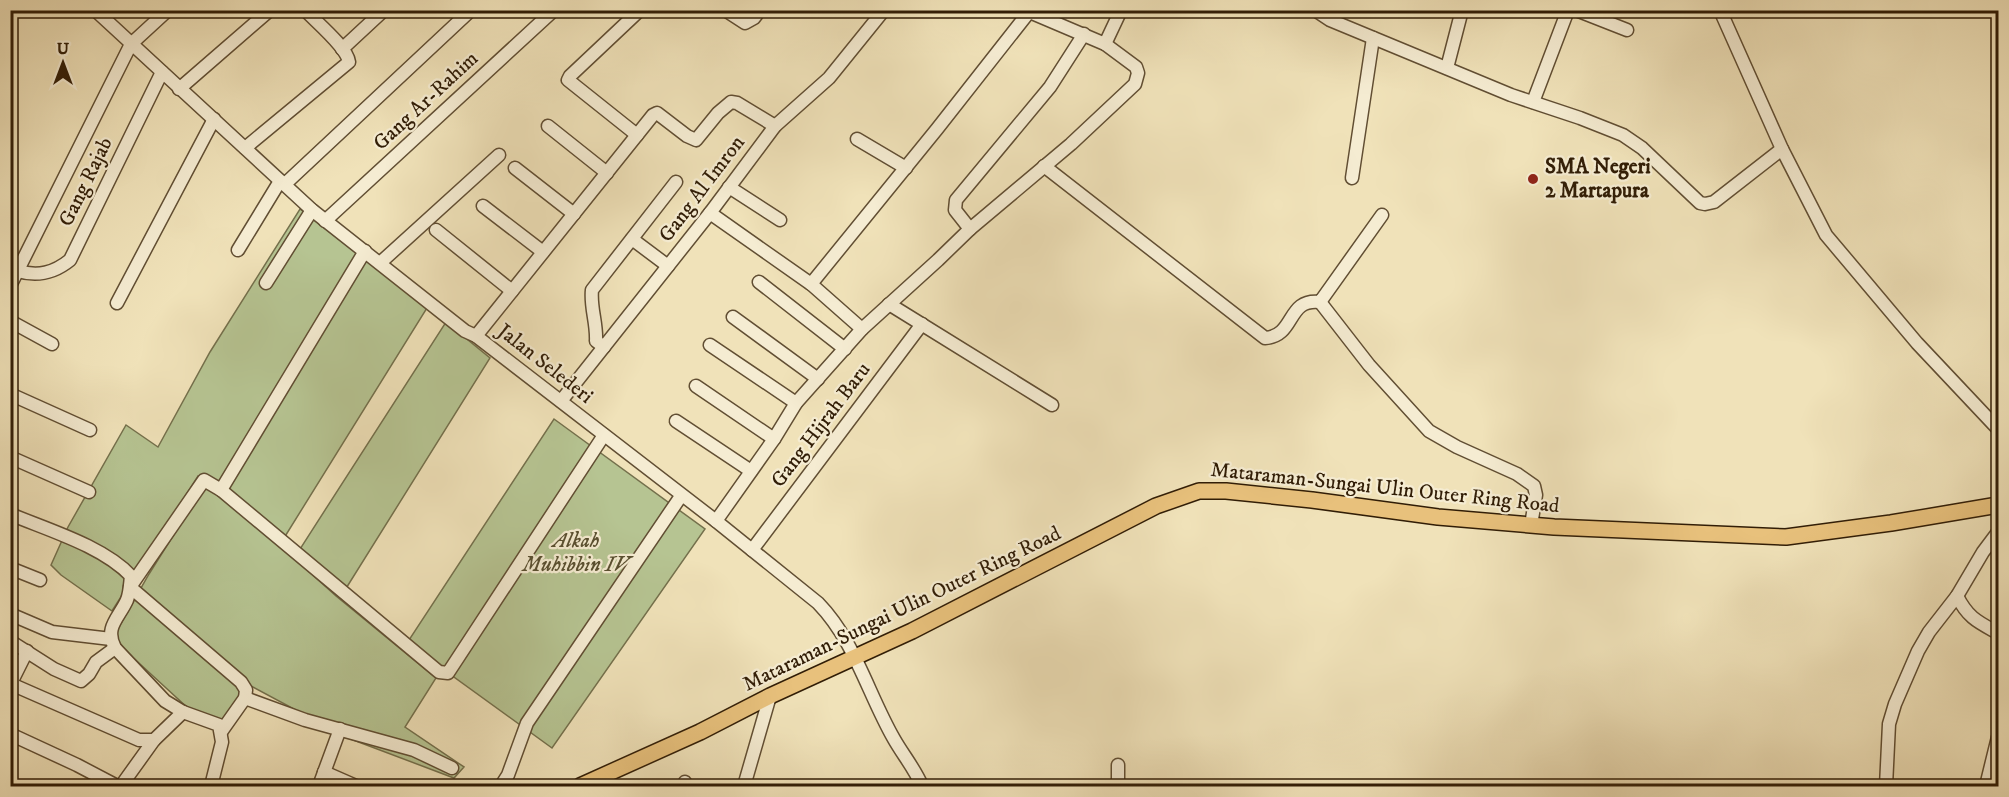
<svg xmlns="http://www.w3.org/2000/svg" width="2009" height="797" viewBox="0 0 2009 797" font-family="'IM FELL DW Pica',serif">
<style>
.green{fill:#b6c492;stroke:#74704c;stroke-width:1.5}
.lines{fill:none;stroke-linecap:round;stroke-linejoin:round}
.minor-casing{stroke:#614e33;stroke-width:15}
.major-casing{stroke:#311d06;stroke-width:18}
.minor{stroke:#f5ecd2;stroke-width:12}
.major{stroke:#e8c17c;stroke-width:15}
.poi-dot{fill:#8f2418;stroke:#f5ecd2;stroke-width:2}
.labels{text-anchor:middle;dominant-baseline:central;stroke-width:4.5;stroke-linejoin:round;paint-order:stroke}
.street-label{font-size:21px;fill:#311d06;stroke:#f5ecd2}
.poi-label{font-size:21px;font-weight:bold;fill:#311d06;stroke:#f5ecd2;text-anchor:start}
.park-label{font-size:21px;font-style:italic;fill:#594f30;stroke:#f5ecd2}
</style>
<rect width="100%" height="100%" fill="#f0e2b9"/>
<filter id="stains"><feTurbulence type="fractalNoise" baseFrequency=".00333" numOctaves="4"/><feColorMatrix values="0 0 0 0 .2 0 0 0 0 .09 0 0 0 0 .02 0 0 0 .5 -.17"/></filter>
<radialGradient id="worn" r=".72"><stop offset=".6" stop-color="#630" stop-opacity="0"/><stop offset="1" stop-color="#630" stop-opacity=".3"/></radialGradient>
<g class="green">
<path d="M300,209L427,308L284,538L254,512L198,476L112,611L61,575L51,565L68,527L126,425L158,447L210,352Z"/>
<path d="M446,322L490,358L345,590L300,549Z"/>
<path d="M554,419L705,529L552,748L407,643Z"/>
<path d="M205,485L223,494L336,596L436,678L405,727L464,767L454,778L348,738L251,686L222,726L202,721L116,642L115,634L149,574Z"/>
</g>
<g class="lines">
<defs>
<g id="minor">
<path d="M95,10L312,210L465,331L476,336L716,521L818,603C855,641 868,694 894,739C903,755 915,769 922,786"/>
<path d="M725,10L745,23L754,18L760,10"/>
<path d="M1315,10L1330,20L1511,95L1580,118L1623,135L1642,148L1700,203L1705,204L1714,202L1782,149"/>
<path d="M1576,10L1627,30"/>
<path d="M1720,10L1782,149L1826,235L1917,343L1998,429"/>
<path d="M1105,44L1121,10"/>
<path d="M342,49L384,10"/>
<path d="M1447,68L1462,10"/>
<path d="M179,89L270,10"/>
<path d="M1533,102L1568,10"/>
<path d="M548,126L607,173"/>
<path d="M637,135L568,80L570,76L640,10"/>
<path d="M857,139L906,168"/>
<path d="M245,148L349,62C347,47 316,22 305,10"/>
<path d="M1044,166L1265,338C1296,336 1286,298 1320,302L1382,215"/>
<path d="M515,168L574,214"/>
<path d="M1352,178L1373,38"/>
<path d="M285,184L471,10"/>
<path d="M729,187L780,220"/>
<path d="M483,206L543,252"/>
<path d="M710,213L811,284L862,329"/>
<path d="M325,221L554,10"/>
<path d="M970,229L955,210L956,200L1050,87L1084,34"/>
<path d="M436,230L512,291"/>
<path d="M632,239L668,266"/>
<path d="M238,250L280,181"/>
<path d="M380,263L499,155"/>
<path d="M18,271C38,277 54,273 70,260L162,72"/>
<path d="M759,282L845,349"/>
<path d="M266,283L312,210"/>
<path d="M811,284L937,129L1029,12"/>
<path d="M10,286L131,44L168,10"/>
<path d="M1320,302L1369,365L1429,431L1457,447L1517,474L1534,486L1536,495L1531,525"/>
<path d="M117,303L214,119"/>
<path d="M889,304L1052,405"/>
<path d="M733,317L818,379"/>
<path d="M10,321L52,344"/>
<path d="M476,336L653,115L657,113L687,136L696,140L718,113L731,102L737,103L775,126"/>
<path d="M710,345L796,403"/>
<path d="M604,347L596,341C597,323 590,307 592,290L676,182"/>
<path d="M696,386L774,439"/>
<path d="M10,394L90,430"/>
<path d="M561,401L710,213L775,126L829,78L884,10"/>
<path d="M676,421L751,471"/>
<path d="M10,457L89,492"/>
<path d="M221,490L365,251"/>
<path d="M10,514C48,530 103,546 131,576C130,584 130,592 127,600C119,618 104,627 115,648L165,701L183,712L219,725L222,742L211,786"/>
<path d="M716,521L774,439L796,403L862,329L938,260L970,229L1071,144L1135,84L1138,73L1136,67L1105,44L1025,10"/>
<path d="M752,550L922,324"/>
<path d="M10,568L40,580"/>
<path d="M1957,596C1968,618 1978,622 1998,633"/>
<path d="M10,614L52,632L111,639"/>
<path d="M10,641L54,669L81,681L89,674L96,662L115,648"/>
<path d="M11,684L139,740H154L183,712"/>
<path d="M10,685L27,651"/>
<path d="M245,698L305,720L414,750L452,768"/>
<path d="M221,732L245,698L246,690L241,682L130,587L204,480L221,490L439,672L448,673L604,435"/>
<path d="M10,734L77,765L117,786"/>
<path d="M324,772L356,786"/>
<path d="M10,784L16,786"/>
<path d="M121,786L154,740"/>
<path d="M319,786L340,729"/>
<path d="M501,786L508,775L527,723L681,496"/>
<path d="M684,786L685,782"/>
<path d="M744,786L770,696"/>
<path d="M1118,786V765"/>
<path d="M1886,786L1889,724L1895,704L1918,651L1929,632L1957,596L1983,552L1998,532"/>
<path d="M1986,786L1998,737"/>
</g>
<path id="major" d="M580,786L700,732L770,696L912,631L1156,506L1199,491H1226L1312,500L1438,517L1554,527L1786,537L1891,523L1998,505"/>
</defs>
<use href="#minor" class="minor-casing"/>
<use href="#major" class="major-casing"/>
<use href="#minor" class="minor"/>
<use href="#major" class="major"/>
</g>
<circle class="poi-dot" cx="1533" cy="179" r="6"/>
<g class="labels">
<g class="street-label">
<text transform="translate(426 101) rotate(-43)">Gang Ar-Rahim</text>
<text transform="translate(86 182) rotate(-64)">Gang Rajab</text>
<text transform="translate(702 189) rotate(-53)">Gang Al Imron</text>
<text transform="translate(545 364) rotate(38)">Jalan Selederi</text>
<text transform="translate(821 425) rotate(-53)">Gang Hijrah Baru</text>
<text transform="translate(1385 488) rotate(6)">Mataraman-Sungai Ulin Outer Ring Road</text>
<text transform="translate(902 609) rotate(-26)">Mataraman-Sungai Ulin Outer Ring Road</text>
</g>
<g class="poi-label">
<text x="1545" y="167">SMA Negeri<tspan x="1545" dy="24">2 Martapura</tspan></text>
</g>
<g class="park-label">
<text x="576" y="541">Alkah<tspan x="576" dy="24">Muhibbin IV</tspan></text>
</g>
</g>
<rect width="2009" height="797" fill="none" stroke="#f0e2b9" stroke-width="36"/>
<rect x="12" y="12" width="1985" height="773" fill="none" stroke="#311d06" stroke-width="3"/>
<rect x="18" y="18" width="1973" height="761" fill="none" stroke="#311d06" stroke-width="1.5"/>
<g transform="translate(63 63)" stroke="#f5ecd2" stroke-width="4.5" paint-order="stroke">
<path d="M0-4.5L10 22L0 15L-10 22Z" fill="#311d06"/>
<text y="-9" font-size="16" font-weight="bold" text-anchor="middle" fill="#311d06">U</text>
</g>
<rect width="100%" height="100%" filter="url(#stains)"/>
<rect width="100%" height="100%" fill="url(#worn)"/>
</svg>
